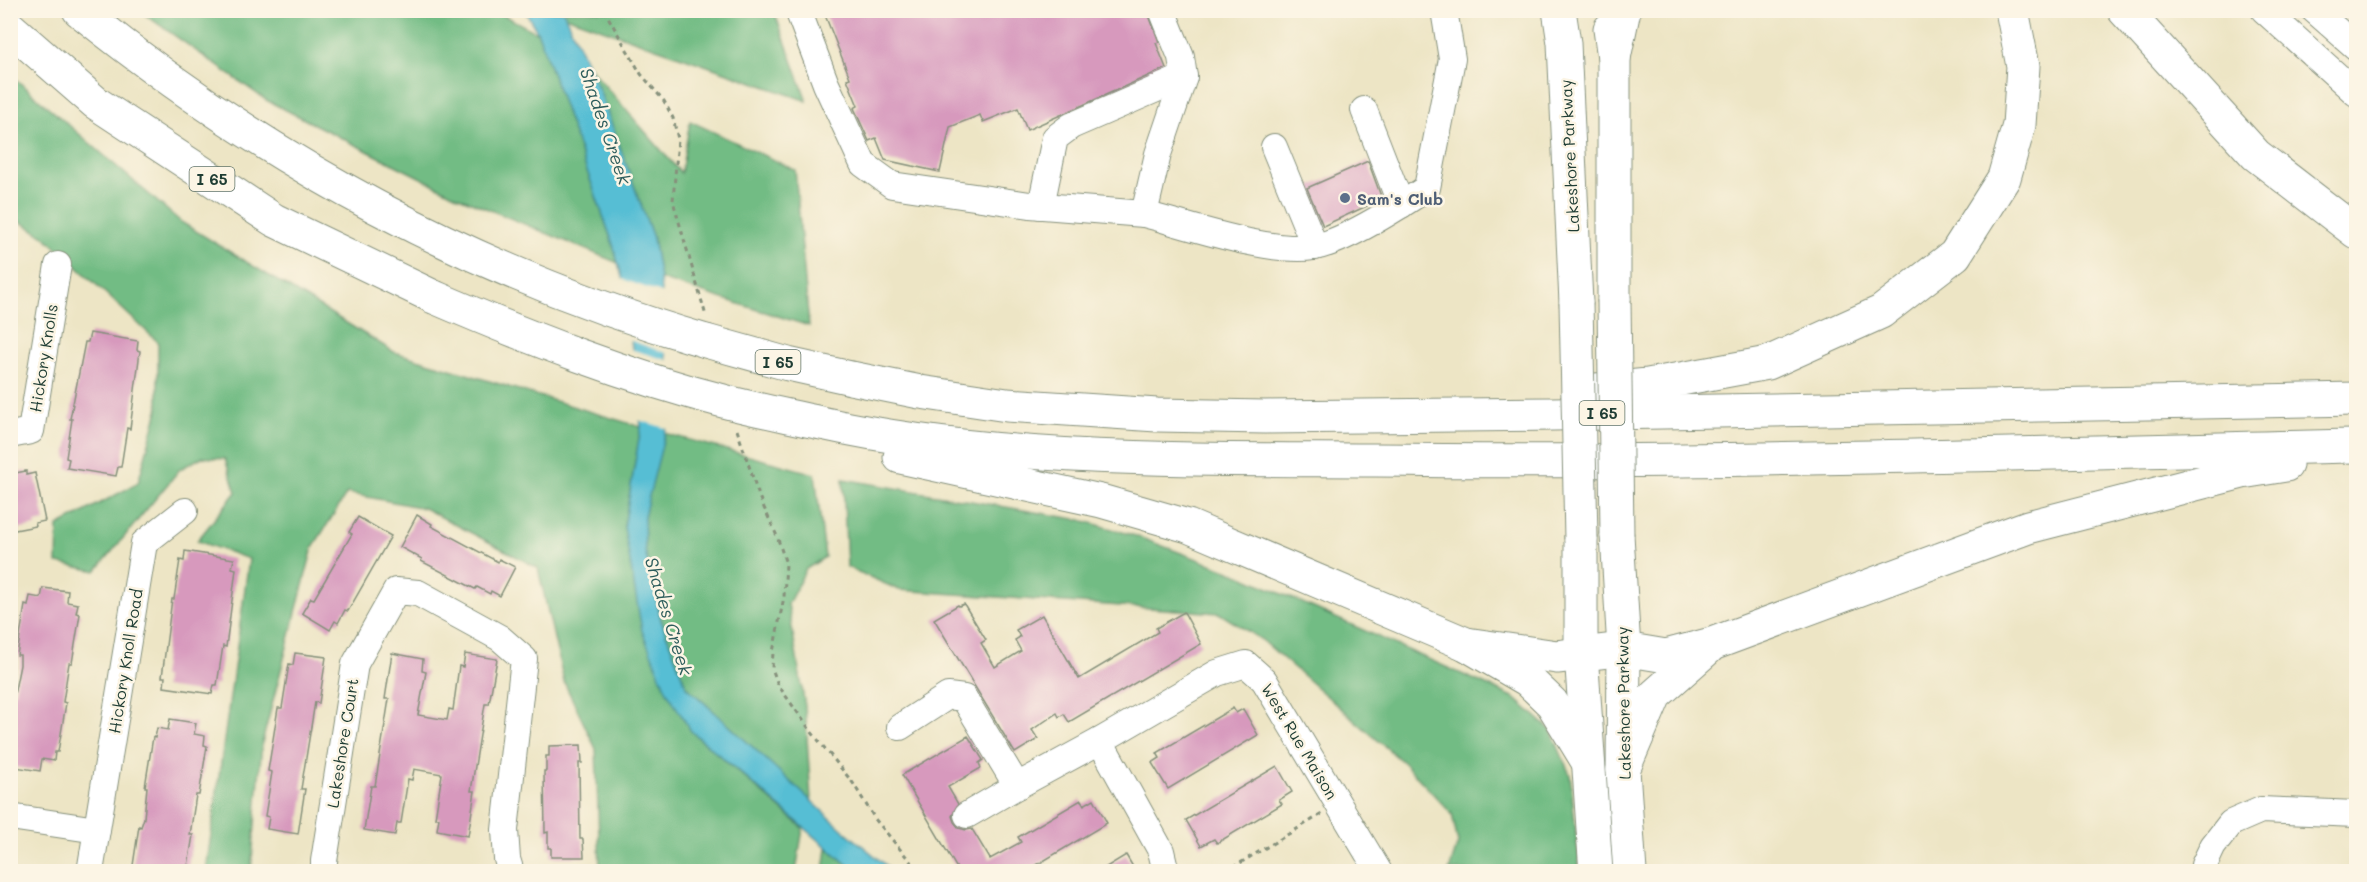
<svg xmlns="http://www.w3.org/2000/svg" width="2367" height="882" viewBox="0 0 2367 882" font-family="Mali,sans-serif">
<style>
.forest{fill:#72bc84;stroke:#487c5c;stroke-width:1.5}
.water{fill:#56bed4;stroke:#3a7e84;stroke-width:1.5}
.pier{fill:#ede5c5}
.building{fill:#d799bd}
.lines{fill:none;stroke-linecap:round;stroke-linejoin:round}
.minor-casing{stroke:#86917c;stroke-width:28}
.major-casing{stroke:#86917c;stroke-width:35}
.highway-casing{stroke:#86917c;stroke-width:35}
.path{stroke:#86917c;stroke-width:3;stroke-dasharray:4.5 4.5;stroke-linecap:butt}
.minor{stroke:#fff;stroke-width:26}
.major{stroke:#fff;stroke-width:33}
.highway{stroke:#fff;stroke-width:33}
.major-bridge-casing{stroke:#86917c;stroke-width:35;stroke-linecap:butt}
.highway-bridge-casing{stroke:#86917c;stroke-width:35;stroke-linecap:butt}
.major-bridge{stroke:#fff;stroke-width:33}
.highway-bridge{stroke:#fff;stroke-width:33}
.service-dot{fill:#5c6f8a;stroke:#fcf5e5;stroke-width:2}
.labels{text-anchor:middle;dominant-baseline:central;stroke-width:5;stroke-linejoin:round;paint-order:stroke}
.shield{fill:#fcf5e5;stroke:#617469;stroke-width:1.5}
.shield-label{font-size:15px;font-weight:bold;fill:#1f3d34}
.street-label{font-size:16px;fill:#1f3d34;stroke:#fcf5e5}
.service-label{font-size:16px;font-weight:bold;fill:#4e5e75;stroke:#fcf5e5;text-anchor:start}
.water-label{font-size:18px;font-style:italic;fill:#2d5d5c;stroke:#fcf5e5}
</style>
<rect width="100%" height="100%" fill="#fcf5e5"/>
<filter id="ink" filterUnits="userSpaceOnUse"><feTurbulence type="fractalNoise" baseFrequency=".0167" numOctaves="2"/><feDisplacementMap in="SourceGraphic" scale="12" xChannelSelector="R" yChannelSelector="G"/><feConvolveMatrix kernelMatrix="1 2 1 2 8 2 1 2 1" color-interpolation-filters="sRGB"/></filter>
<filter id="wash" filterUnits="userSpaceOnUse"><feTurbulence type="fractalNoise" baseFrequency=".008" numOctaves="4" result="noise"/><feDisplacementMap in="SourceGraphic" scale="24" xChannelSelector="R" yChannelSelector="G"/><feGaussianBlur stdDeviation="1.35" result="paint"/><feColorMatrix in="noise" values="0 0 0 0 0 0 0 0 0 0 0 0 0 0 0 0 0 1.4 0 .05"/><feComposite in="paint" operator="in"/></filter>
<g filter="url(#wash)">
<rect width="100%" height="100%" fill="#ede5c5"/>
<g class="forest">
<path d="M140,11H495L538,33L612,241L618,263L459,197L266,100Z"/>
<path d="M563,11H774L807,101L565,16Z"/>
<path d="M588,66L681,173L690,121L795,170L809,326L660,279L653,238L600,92Z"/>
<path d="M11,75L181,222L394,352L641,427L624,527L691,731L803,828L796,871H600L596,749L564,682L538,568L424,508L347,493L313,547L262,743L251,871H206L249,559L197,541L236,492L225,459L202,457L180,469L96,571L57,563L58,526L138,483L158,410V342L44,236L11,216Z"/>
<path d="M664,433L815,474L825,557L806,569L788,604L805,706L811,801L686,686L661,620L645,550L644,516Z"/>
<path d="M843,479L1081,520L1136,536L1240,575L1513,697L1551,730L1570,775L1580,871H1449L1458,843L1452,814L1404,763L1262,640L1219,613L899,590L847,567Z"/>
<path d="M827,848L855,871H824Z"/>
</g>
<path class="water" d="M525,11H563L600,92L653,238L660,279L671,410L644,516L645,550L661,620L686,686L841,828L893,871H855L691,731L667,692L642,631L624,527L641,427L625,288L612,241L538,33Z"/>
<g class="pier">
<path d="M619,278L664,294L669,354L629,340Z"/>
<path d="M630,349L670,361L674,411L669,429L638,420Z"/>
</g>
<g id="blocks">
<g class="building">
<path d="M823,10H1147L1159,42L1156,43L1166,68L1027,130L1018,108L983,122L980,115L950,127L940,172L885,160L876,138L869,141L854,108L858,106L847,79L850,78Z"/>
<path d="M1368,161L1382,199L1323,226L1307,188Z"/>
<path d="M90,333L138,341L137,350L140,351L130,429L127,428L121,467H118L116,476L67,468L69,459L66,458L72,419H70L85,342H88Z"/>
<path d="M26,471V475L35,473L45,521L35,523L36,526L10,531V474Z"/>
<path d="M417,515L432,524L431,526L498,562L499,559L515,567L500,596L491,591L490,594L477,587L475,589L421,561L422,559L400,547Z"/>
<path d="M358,517L391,536L348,611L345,610L338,623L335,621L330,630L302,613L311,598L314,599L352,534L349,532Z"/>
<path d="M185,551L234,559L232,568L236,569L226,647L223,646L217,685H214L212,694L164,687L165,677H162L172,599H174L180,560L184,561Z"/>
<path d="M43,588L68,591L67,602L78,604L76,613L80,614L72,663H69L63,702L66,703L58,752H55L54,761L42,759L40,771L15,767L17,755L10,754V695H14L20,665V655H17L25,605L28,606L30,596L41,598Z"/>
<path d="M964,604L986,640L981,643L995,667L1021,651L1015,640L1020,637L1016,630L1042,615L1079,679L1158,632L1156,628L1184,612L1201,644L1069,722L1064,714L1059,717L1057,713L1032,730L1038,739L1015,753L934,619L958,605L959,606Z"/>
<path d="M295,653L326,657L319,703L315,702L301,789H305L298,834L267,829L269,817L265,816L272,772L268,771L278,708H282L289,664L293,665Z"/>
<path d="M392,653L423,659L422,671L426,672L418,715L447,720L449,709L453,710L459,666L463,667L465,654L497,659L489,704H485L471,791H475L468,836L437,830L439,818H435L442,774L414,769L412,780L408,779L401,823H397L395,835L364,830L371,786H375L389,699H385Z"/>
<path d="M1233,708L1236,713L1243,709L1258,735L1168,789L1152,763L1160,758L1157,753Z"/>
<path d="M170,719L196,723L194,734L205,736L204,745L207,746L199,795H196L190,835H193L187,872H132L139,826L141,827L144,818L147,787H145L153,737L155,738L157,728L168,730Z"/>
<path d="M968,736L983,760L979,763L981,768L948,787L958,804L952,816L954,822L959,828L966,830L972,829L990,859L1021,842L1018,837L1081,800L1084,805L1094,799L1107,823L1025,872H959L902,775Z"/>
<path d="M581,745L582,763H579L580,839H583L584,857H551V848H548V832L545,833L544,771H546V756H549V746Z"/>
<path d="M1277,766L1292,792L1279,800L1282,804L1217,843L1214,839L1201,846L1186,820Z"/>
<path d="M1126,855L1136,872H1098Z"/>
</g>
</g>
</g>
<g filter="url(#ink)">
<use href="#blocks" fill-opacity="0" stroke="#86917c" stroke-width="1.5"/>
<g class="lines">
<defs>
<g id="minor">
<path d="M798,10L826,84L863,164L892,185L1030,205L1144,214L1158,154L1184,77L1181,57L1162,10"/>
<path d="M2264,10L2356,93"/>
<path d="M2314,10L2356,47"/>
<path d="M1364,110L1401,205"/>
<path d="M1274,147L1315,247"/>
<path d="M1041,206L1055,138L1071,126L1184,77"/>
<path d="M1144,214C1190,226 1270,254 1314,247C1345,242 1400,206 1427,188L1452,59L1444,10"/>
<path d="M10,435L31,431L58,265"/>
<path d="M900,727L948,696L964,698L1017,786L1100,741L1217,673L1246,664L1264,680L1379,872"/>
<path d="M1100,741L1161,851L1166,872"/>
<path d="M967,815L1017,786"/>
<path d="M10,817L97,830"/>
<path d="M90,872L144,543L185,511"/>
<path d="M324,872V861L355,664L396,591L418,593L500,638L524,659L505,830L507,859L511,872"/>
<path d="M2203,872L2204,865L2213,846L2231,823L2261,810L2356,814"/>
</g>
<g id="major">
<path d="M1559,10L1564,43L1576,303"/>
<path d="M1610,29L1614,58V300"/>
<path d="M1617,535L1624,649L1623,770L1630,872"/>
<path d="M1581,539V653L1596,872"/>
</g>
<g id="highway">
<path d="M79,10C264,160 478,275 706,341"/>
<path d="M2124,10L2256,155L2356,232"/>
<path d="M10,28L96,103L274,220L434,297"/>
<path d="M1614,58L1624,10"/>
<path d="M851,378L920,392L1007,405L1157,415L1265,417L1553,414L2356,399"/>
<path d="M1586,391L1648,385L1768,363L1881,312L1955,255L2004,178L2019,125L2023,66L2012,10"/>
<path d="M821,423C1003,463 1190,459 1375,460C1702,464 2029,453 2356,446"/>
<path d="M900,457L1101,501L1188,526L1466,644L1528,680L1552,703L1588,762"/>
<path d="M1466,644L1557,657L1624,649L1666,656L1712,644L2028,527L2242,472L2286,465"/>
<path d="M1623,770L1655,695L1707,649"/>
</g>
</defs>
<use href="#minor" class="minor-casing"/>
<use href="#major" class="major-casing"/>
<use href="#highway" class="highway-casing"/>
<g class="path">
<path d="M604,10L641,74L664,101L673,118L678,139L673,201L706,316"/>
<path d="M737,430L760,499L777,536L786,564L784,597L773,652L772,668L778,685L810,730L853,783L875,819L919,872"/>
<path d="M1225,872L1322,814"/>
</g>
<use href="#minor" class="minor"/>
<use href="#major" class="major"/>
<use href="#highway" class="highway"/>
<defs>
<g id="major-bridge">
<path d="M1614,300L1617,535"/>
<path d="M1576,303L1581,539"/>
</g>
<g id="highway-bridge">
<path d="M434,297C529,338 626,376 727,402C758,410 790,416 821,423"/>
<path d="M706,341L788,364L851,378"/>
</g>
</defs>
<use href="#major-bridge" class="major-bridge-casing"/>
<use href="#highway-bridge" class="highway-bridge-casing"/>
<use href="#major-bridge" class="major-bridge"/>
<use href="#highway-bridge" class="highway-bridge"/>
</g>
</g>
<circle class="service-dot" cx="1345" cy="198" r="6"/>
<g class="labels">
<g class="shield">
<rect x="189.5" y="167" width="45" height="24" rx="4.5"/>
<rect x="755.5" y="350" width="45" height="24" rx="4.5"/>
<rect x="1579.5" y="401" width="45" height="24" rx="4.5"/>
</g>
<g class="shield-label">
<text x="212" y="179">I 65</text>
<text x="778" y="362">I 65</text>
<text x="1602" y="413">I 65</text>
</g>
<g class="street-label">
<text transform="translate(1569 156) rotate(-93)">Lakeshore Parkway</text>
<text transform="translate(43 358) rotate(-81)">Hickory Knolls</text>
<text transform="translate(125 661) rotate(-81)">Hickory Knoll Road</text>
<text transform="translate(1623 703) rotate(-91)">Lakeshore Parkway</text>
<text transform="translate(1300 741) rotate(59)">West Rue Maison</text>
<text transform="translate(342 743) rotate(-81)">Lakeshore Court</text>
</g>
<g class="service-label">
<text x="1357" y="198">Sam's Club</text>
</g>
<g class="water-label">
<text transform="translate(606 126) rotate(71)">Shades Creek</text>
<text transform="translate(669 616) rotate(73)">Shades Creek</text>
</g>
</g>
<rect width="2367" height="882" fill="none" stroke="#fcf5e5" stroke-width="36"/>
</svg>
